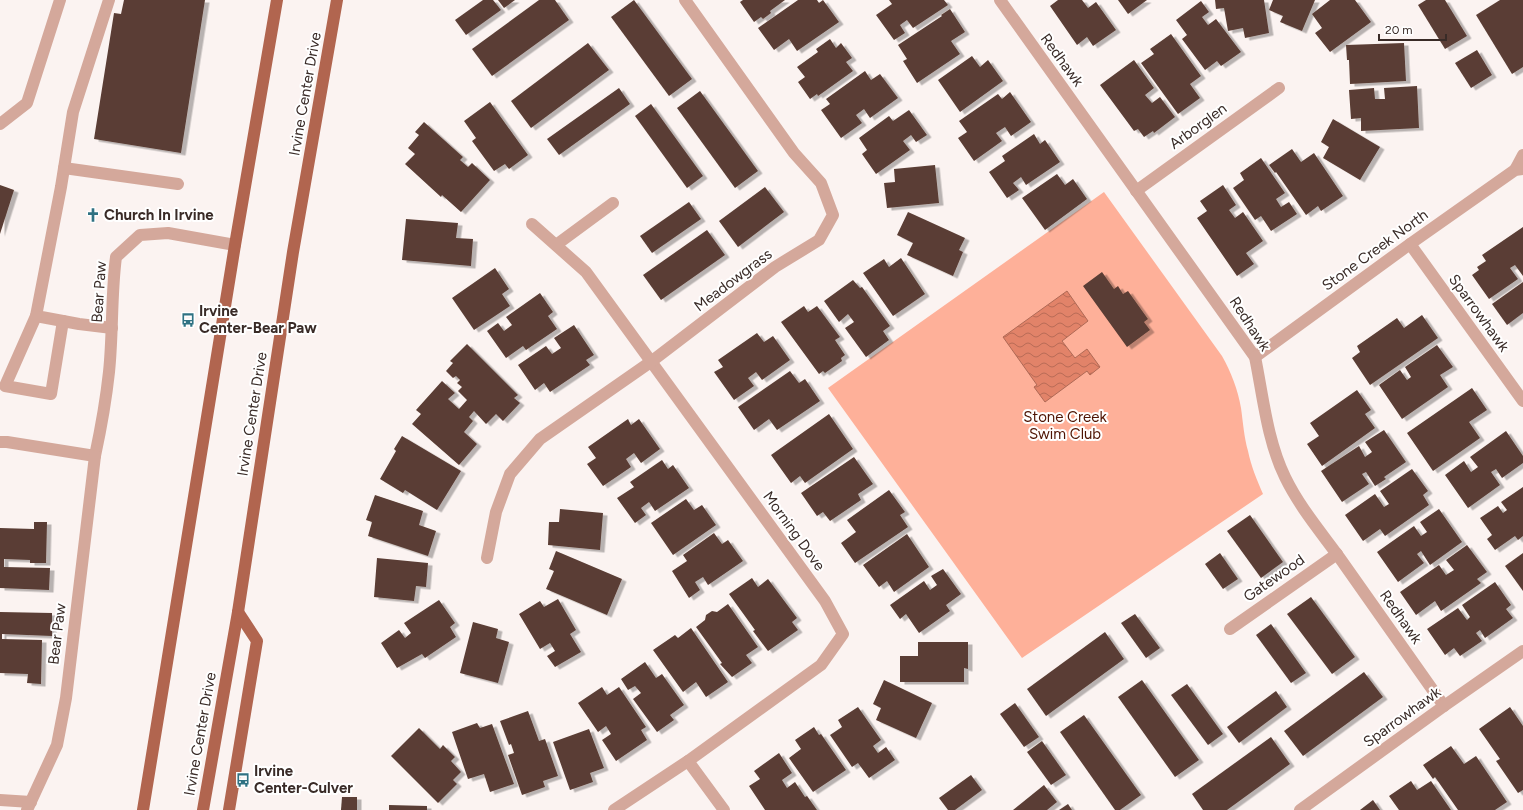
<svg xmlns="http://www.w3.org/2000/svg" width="1523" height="810" viewBox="0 0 1523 810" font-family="Figtree,sans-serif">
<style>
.park{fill:#feb099}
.water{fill:url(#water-waves);stroke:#af6955}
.building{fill:#5a3d34;filter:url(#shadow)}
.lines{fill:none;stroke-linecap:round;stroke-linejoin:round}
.minor{stroke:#d4a89b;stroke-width:12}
.major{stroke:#b1654f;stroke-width:12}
.labels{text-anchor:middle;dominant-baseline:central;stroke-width:4;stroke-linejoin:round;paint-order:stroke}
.street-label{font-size:15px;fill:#392b27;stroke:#fff}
.poi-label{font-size:15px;font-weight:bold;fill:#392b27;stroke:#fff;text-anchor:start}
.park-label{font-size:15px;fill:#4f1403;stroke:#fff}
</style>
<defs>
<pattern id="water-waves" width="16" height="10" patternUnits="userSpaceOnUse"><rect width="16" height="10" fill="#e28369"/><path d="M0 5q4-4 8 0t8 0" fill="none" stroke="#b86b56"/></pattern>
<filter id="shadow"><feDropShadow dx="4.5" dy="2.5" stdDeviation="0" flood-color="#0004"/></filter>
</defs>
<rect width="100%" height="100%" fill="#fbf3f1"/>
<path class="park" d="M1104,192L1222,356C1231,372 1238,390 1241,408C1243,422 1244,437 1248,451C1251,466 1257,480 1263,494L1022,658L828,388Z"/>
<path class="water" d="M1067,291L1088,321L1062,341L1075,358L1087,349L1100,367L1090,375L1087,371L1045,402L1034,387L1037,385L1003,337Z"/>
<g class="building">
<path d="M124,0H205L181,153L94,139L114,13L121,14Z"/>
<path d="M483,0H493L501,10L466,35L455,20Z"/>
<path d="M498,0H515L504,8Z"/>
<path d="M539,0H555L569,20L492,76L472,49Z"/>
<path d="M634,0L692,79L669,96L611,17Z"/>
<path d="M743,0H785L770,11L771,13L763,19L761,17L754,22L740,2Z"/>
<path d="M798,0H817L819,3L823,0L839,22L797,51L789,39L774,50L758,28Z"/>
<path d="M889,0H944L948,5L913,28L907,20L900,25L905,33L894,40L876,15L892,4Z"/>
<path d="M1058,0H1082L1088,8L1096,2L1116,30L1093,46L1087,37L1077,45L1050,6Z"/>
<path d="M1118,0H1147L1128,14Z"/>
<path d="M1215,0H1264L1269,33L1245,38L1243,28L1228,31L1224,8L1216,9Z"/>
<path d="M1273,0H1315L1302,31L1280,22L1283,16L1269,10Z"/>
<path d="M1330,0H1355L1371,22L1330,52L1315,33L1322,28L1312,14Z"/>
<path d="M1426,0H1445L1467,36L1445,49L1418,5Z"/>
<path d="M1500,0H1523V67L1512,74L1476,15Z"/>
<path d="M1201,1L1209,12L1202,17L1208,25L1216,19L1241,52L1221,66L1217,61L1205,70L1182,39L1187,35L1176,20Z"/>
<path d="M950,9L965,32L951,41L960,54L917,83L903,61L907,59L898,45L942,16L941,15Z"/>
<path d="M1171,34L1201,76L1190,84L1200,98L1178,114L1141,63L1154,54L1150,49Z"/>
<path d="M830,39L836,48L841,43L852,58L846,62L853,71L818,96L817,94L810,99L798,82L805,77L797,67L818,52L816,49Z"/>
<path d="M588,43L609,70L531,128L511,101Z"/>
<path d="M1404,43L1406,81L1350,84L1349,60H1347L1346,45Z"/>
<path d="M1477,50L1492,75L1471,88L1455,63Z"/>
<path d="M972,56L980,67L988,60L1003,81L960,112L938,80Z"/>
<path d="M1134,60L1154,88L1145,95L1152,103L1160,97L1175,117L1154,133L1153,131L1144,137L1138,129L1134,131L1100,85Z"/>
<path d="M865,71L871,80L880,74L898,98L870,118L864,109L856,115L862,123L841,138L821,110L830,104L826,99Z"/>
<path d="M1417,86L1419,128L1361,131V118L1351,119L1349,90L1374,88L1375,99H1385L1384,88Z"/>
<path d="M619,88L630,104L559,155L547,139Z"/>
<path d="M700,91L758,171L735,188L677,108Z"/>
<path d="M1010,92L1031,122L1011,136L1005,127L996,133L1002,141L974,161L958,138L967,132L959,121L998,94L1002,99Z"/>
<path d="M490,102L528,155L509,169L505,164L494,171L472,141L476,138L464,121Z"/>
<path d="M651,104L703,176L687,188L635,116Z"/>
<path d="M909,110L927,135L916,142L911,135L903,141L910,150L876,174L862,154L867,150L859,138L889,116L893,121Z"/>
<path d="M1333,119L1380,147L1360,180L1323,158L1329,147L1321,142Z"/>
<path d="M424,122L463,157L460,160L468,167L472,163L490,180L461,212L442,195L441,197L405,164L415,154L408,148L419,135L415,132Z"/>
<path d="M1034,134L1040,144L1045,140L1060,162L1026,185L1021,177L1013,183L1019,190L1007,198L989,172L1005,161L1002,156Z"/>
<path d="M1292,149L1301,162L1314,153L1343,196L1321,211L1318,206L1306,215L1276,172L1275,173L1269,165Z"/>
<path d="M1261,158L1285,193L1276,199L1281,207L1289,202L1297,214L1271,231L1261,216L1255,220L1233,188L1244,180L1240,173Z"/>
<path d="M935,165L939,203L887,208L884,183L895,182L894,169Z"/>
<path d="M1057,174L1065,185L1073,179L1087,199L1045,230L1022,198Z"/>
<path d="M0,185L14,190L0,234Z"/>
<path d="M1223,185L1236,205L1229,210L1235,218L1243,212L1263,241L1246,253L1254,264L1237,276L1197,218L1207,211L1200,201Z"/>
<path d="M765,187L784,212L738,247L719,221Z"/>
<path d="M689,202L701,219L652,253L640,236Z"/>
<path d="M908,212L965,238L959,250L963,252L953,276L907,255L913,243L897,235Z"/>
<path d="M406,219L458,223L456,238L473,239L471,266L402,260Z"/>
<path d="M1523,227V276L1515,265L1510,268L1518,279L1489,299L1472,275L1479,270L1477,267L1486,261L1482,255Z"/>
<path d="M707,230L725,255L661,300L643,275Z"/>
<path d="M901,258L925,294L893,316L863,273L884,259L889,267Z"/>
<path d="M495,268L509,289L502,294L510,306L474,330L452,298Z"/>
<path d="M1102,272L1114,289L1118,286L1123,294L1128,291L1148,319L1144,322L1150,330L1127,347L1083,286Z"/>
<path d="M853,280L860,288L862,287L890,326L883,331L889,340L866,357L845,328L854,322L848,314L839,322L824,301Z"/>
<path d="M1523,282V313L1507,325L1492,304Z"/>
<path d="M540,293L553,312L548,316L557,329L526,350L523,346L506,358L487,331L498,323L504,331L512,325L506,317Z"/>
<path d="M804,306L808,312L817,306L840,337L835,340L845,355L841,358L842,361L825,373L823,371L819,374L781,322Z"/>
<path d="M1422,315L1438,338L1370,385L1352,358L1360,352L1357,346L1397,318L1404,328Z"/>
<path d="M574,325L594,355L586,360L590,365L550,392L544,383L535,390L518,365L546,346L552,354L561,348L554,338Z"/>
<path d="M757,333L764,342L773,336L790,360L762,380L756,372L748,378L754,386L734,400L714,372L723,367L718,360Z"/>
<path d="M467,344L518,395L514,398L520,403L503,421L496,414L486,424L474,411L469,417L473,421L464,432L477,444L459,465L412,424L421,414L416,410L442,381L455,393L448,399L459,409L467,400L458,391L462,387L457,383L460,380L456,376L453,378L446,371L453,363L450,361Z"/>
<path d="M1437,345L1453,367L1440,375L1448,387L1402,419L1379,385L1400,370L1407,380L1411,377L1405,367Z"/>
<path d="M790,371L799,383L805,379L820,401L777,430L769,419L754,430L738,407Z"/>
<path d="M1472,388L1487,410L1469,422L1480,438L1433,471L1407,433Z"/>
<path d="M1357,390L1371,410L1365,414L1375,428L1322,466L1307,444L1319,436L1310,423Z"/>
<path d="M829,414L853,449L805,483L800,476L791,483L771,455Z"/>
<path d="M628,419L631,425L639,419L660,449L641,463L634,453L626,459L631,467L603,486L587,464L596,458L588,447Z"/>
<path d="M1384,430L1406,462L1384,477L1386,479L1375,486L1366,472L1362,474L1369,484L1342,502L1321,471L1359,446L1365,457L1372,452L1365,442Z"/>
<path d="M1506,431L1523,456V463L1502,478L1496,469L1491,472L1500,485L1468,508L1445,475L1464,461L1471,472L1478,467L1470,457Z"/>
<path d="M402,436L461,471L437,510L405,490L403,493L380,479L396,451L394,449Z"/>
<path d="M854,457L873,484L858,494L861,500L830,521L823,512L817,516L801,493Z"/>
<path d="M662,460L668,469L673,465L689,488L655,511L649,502L641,508L646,515L635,523L617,498L634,487L630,482Z"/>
<path d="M1412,469L1428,491L1423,495L1429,505L1385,536L1380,529L1363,541L1345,515L1375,494L1384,507L1389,504L1380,491Z"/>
<path d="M1523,487V536L1518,540L1515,536L1495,550L1487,539L1492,535L1480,518L1498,506L1503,513L1507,510L1501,502Z"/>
<path d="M889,490L905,512L900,515L908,527L855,563L841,543L856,532L847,520Z"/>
<path d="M375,495L423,511L419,525L436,531L428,556L368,536L372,522L366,520Z"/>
<path d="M686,499L694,510L702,505L716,525L673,555L651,523Z"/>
<path d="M560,509L603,513L600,550L548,545L549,522H559Z"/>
<path d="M1439,509L1462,542L1430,565L1421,551L1417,554L1424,563L1398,582L1377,552L1414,526L1421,536L1427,532L1420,522Z"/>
<path d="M1250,515L1283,562L1261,578L1227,531Z"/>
<path d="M34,522H47L46,563H30V560L4,559V567L50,568L49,590L0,588V528L34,529Z"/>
<path d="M714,533L722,544L728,540L743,561L708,585L703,577L695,582L700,590L689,598L672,571L687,561L683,555Z"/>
<path d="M907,534L929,567L894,592L887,581L879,587L863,565Z"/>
<path d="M1467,545L1487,572L1477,579L1481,583L1441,611L1435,601L1416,615L1400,592L1439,565L1446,575L1454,570L1446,560Z"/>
<path d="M556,551L622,579L607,615L546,589L554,571L549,569Z"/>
<path d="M1220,553L1238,579L1223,589L1205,564Z"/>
<path d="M1523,553V591L1505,566Z"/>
<path d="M377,558L428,563L426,587L416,586L414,601L374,597Z"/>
<path d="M943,569L961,594L946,605L950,611L919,633L906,614L900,619L890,605L924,581L930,590L937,585L931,576Z"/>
<path d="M752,578L758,587L768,579L797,618L792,622L798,630L768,651L753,631L755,630L729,594Z"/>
<path d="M1495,582L1511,605L1506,609L1513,618L1485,638L1480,630L1476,633L1482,641L1460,656L1454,648L1445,655L1427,629L1458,608L1467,620L1470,617L1462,605Z"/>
<path d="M1311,597L1355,657L1332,674L1287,614Z"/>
<path d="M558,599L576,630L570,634L581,652L555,667L547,656L555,651L550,643L540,649L519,614L540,601L544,607Z"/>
<path d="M439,600L455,623L450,627L456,637L425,658L422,654L397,668L381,643L399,630L405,638L411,633L404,623Z"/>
<path d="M728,604L758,647L746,655L752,663L732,677L720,664L722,663L696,627L705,620L706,615L712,611L717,612Z"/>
<path d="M0,612L52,613V636L2,634V639L42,640L41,684L27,683L28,674L0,673Z"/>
<path d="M1135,614L1160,648L1146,658L1121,623Z"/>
<path d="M473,622L498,629L496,638L509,642L498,683L460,673Z"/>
<path d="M1271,624L1306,673L1291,683L1256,635Z"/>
<path d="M691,628L728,682L706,697L696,682L683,692L653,650L675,635L678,638Z"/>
<path d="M1105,632L1124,659L1046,716L1027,689Z"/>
<path d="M918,642H968V669L964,668V682H900V656H918Z"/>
<path d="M645,662L656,678L662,674L684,705L670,715L674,720L657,732L633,699L641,693L635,686L628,690L621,679Z"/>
<path d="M1364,672L1383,697L1303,756L1284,731Z"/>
<path d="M884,680L932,703L916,738L876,720L881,708L873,704Z"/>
<path d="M1142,680L1199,760L1175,777L1118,697Z"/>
<path d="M1187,684L1223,734L1208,745L1171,695Z"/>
<path d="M602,687L607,695L619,687L646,727L641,730L647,740L616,761L602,740L611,734L606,726L598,732L578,703Z"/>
<path d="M1276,691L1287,707L1239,743L1227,727Z"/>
<path d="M1015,703L1039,737L1024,747L1000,714Z"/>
<path d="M858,707L881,740L873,746L878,753L886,747L895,760L869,778L858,763L852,767L830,735L842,727L838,720Z"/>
<path d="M1510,707L1523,726V790L1518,793L1496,761L1500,759L1479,729Z"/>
<path d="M528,711L539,741L545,739L558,776L543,781L545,787L522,795L508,755L514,753L511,744L509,745L500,721Z"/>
<path d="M1084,715L1141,795L1120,810H1115L1060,732Z"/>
<path d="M477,723L480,728L492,724L514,784L490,792L484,774L468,779L452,732Z"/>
<path d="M814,727L819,735L821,734L846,770L813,792L789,758L801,749L795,740Z"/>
<path d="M419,728L440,749L443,745L455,757L451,761L461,772L453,780L457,784L438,803L391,756Z"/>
<path d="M589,729L604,768L590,773L593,782L570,790L553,742Z"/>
<path d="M1271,737L1290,764L1227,810H1203L1192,794Z"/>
<path d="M1042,741L1066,775L1051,785L1027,752Z"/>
<path d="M1451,746L1464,764L1476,756L1507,802L1495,810H1458L1435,777L1433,779L1423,765Z"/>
<path d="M779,753L792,773L782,780L787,788L795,782L805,797L807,796L817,810H765L749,786L760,779L754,771Z"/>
<path d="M971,775L982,790L955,810H948L939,798Z"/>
<path d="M1411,781L1417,790L1431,781L1451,810H1399L1389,796Z"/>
<path d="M1044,785L1057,802L1047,810H1013Z"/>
<path d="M342,797H357V810H341Z"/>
<path d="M1373,800L1380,810H1360Z"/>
<path d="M1068,804L1072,810H1059Z"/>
<path d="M389,805L427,806V810H389Z"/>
</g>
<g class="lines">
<g class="minor">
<path d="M109,0L73,112L61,187L36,316L79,324L112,328"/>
<path d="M1000,0L1255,357C1263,396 1267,440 1285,477C1299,506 1320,531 1339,557C1374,607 1409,656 1444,706"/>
<path d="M0,124L27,103L60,0"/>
<path d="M64,168L178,184"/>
<path d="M1515,170L1523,155"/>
<path d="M1136,191L1279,88"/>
<path d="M532,224L586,272L825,601L843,634L821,665L688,761L614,810"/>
<path d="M1410,244L1523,401"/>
<path d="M556,245L613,203"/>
<path d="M36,316L5,386L51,394L63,321"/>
<path d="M1255,357L1410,244L1515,170L1523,169"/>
<path d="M0,442H7L95,456C101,428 106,400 109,372C113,334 111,295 116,257L140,235L168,233L235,245"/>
<path d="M487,558L496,512L510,474L540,439L652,361L775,267L819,240L833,215L821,183L794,153L685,0"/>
<path d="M1230,629L1337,554"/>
<path d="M688,761L724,810"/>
<path d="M0,800L31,802"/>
<path d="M27,810L57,745L66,698L95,456"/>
<path d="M1300,810L1444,706L1523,651"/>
</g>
<g class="major">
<path d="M143,810L235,245L277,0"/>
<path d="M203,810L238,612L293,252L337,0"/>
<path d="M229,810L257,641L238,612"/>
</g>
</g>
<defs>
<symbol id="church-bare" viewBox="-9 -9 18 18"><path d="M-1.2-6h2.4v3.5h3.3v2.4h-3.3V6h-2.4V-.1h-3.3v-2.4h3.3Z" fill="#2f7283" stroke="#fff" stroke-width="2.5" paint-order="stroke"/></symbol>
<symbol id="bus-bare" viewBox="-9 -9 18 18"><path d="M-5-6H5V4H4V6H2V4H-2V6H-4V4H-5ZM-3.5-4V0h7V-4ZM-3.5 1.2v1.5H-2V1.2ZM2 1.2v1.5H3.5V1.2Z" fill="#2f7283" stroke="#fff" stroke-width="2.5" paint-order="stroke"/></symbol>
</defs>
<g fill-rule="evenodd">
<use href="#church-bare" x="83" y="205" width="20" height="20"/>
<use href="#bus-bare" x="178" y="310" width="20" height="20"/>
<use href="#bus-bare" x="233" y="770" width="20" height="20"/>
</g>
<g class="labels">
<g class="street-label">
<text transform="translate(1062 60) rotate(54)">Redhawk</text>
<text transform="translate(305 94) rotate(-80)">Irvine Center Drive</text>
<text transform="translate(1198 126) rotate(-36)">Arborglen</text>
<text transform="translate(1375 250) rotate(-36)">Stone Creek North</text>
<text transform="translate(733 280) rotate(-37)">Meadowgrass</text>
<text transform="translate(99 292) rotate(-86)">Bear Paw</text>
<text transform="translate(1479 313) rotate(54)">Sparrowhawk</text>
<text transform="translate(1250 324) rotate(57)">Redhawk</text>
<text transform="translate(252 414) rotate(-81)">Irvine Center Drive</text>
<text transform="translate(794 531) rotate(54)">Morning Dove</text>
<text transform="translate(1274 578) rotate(-35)">Gatewood</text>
<text transform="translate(1401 617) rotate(55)">Redhawk</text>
<text transform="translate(57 634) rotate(-83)">Bear Paw</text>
<text transform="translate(1402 717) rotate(-36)">Sparrowhawk</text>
<text transform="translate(200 734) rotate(-80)">Irvine Center Drive</text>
</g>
<g class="poi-label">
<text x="104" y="215">Church In Irvine</text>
<text x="199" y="311">Irvine<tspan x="199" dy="17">Center-Bear Paw</tspan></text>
<text x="254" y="771">Irvine<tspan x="254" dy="17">Center-Culver</tspan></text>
</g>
<g class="park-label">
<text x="1065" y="417">Stone Creek<tspan x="1065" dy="17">Swim Club</tspan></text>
</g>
</g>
<path d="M1379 34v6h67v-6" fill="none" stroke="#392b27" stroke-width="2"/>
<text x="1385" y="34" font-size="12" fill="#392b27" stroke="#ffffff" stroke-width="3" paint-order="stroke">20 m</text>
</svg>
